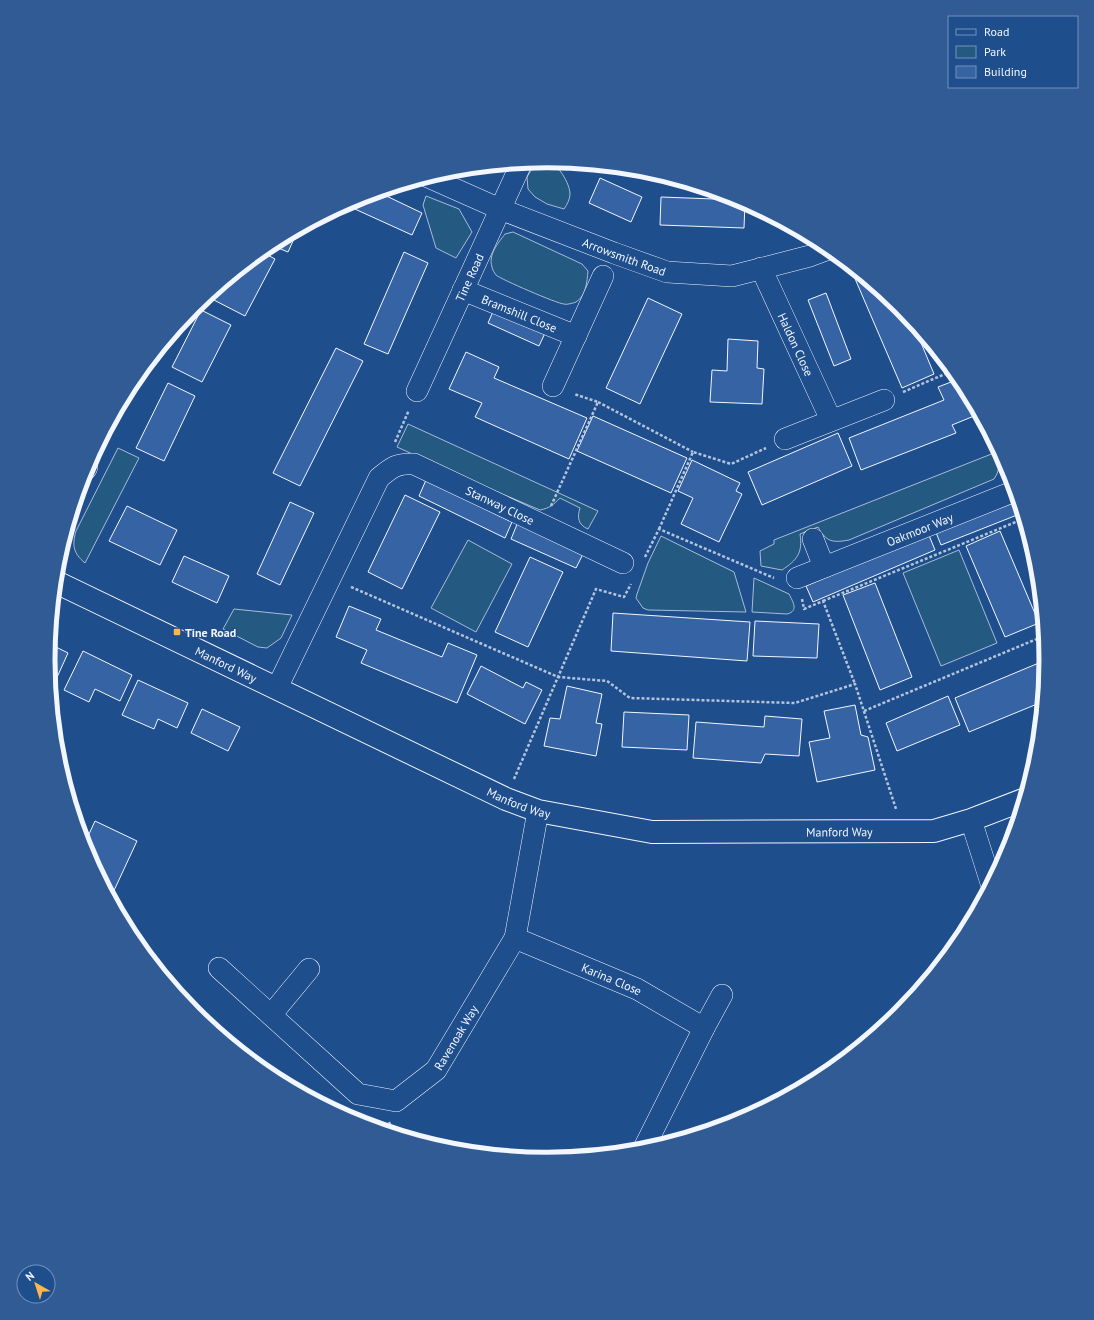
<svg xmlns="http://www.w3.org/2000/svg" width="1094" height="1320" viewBox="0 0 1094 1320" font-family="'PT Sans',sans-serif">
<style>
.green{fill:#245a82;stroke:#a8bbd7}
.building{fill:#3563a3;stroke:#f2f6ff}
.lines{fill:none;stroke-linecap:round;stroke-linejoin:round}
.minor-casing{stroke:#f2f6ff;stroke-width:22}
.tertiary-casing{stroke:#f2f6ff;stroke-width:24}
.path{stroke:#b3c4dc;stroke-width:2.5;stroke-dasharray:3 2;stroke-linecap:butt}
.minor{stroke:#1f4e8c;stroke-width:21}
.tertiary{stroke:#1f4e8c;stroke-width:22}
.poi-dot{fill:#ffb74d;stroke:#1f4e8c;stroke-width:1.5}
.labels{text-anchor:middle;dominant-baseline:central;stroke-width:3;stroke-linejoin:round;paint-order:stroke}
.street-label{font-size:12px;fill:#f2f6ff;stroke:#1f4e8c}
.poi-label{font-size:12px;font-weight:bold;fill:#f2f6ff;stroke:#1f4e8c;text-anchor:start}
.rim{fill:none;stroke:#f2f6ff;stroke-width:5}
</style>
<rect width="100%" height="100%" fill="#1f4e8c"/>
<g class="green">
<path d="M547,161C558,163 570,184 570,194C570,199 567,205 564,209L547,204L535,197L528,189L527,177L536,162Z"/>
<path d="M426,196L459,209L472,232L456,258L436,248L423,205Z"/>
<path d="M513,232L582,264L588,271C587,282 586,296 576,302C574,303 566,305 564,304C558,304 500,279 496,275C495,274 492,269 492,267C488,255 498,243 505,234Z"/>
<path d="M408,424L598,511L588,529C578,525 577,517 580,508L560,498C553,505 550,508 540,510L481,485L397,447Z"/>
<path d="M118,448L139,458L85,563C73,553 72,545 76,531Z"/>
<path d="M994,453C999,462 1001,469 994,479L849,540C833,543 826,542 818,527L800,534C803,553 797,560 782,570L761,566L760,551L774,544V540Z"/>
<path d="M661,536L734,572L746,612L648,610L643,608L636,598L637,594L648,563Z"/>
<path d="M468,540L512,564L476,632L431,608Z"/>
<path d="M959,550L997,643L941,666L903,573Z"/>
<path d="M754,578L789,594C793,602 799,611 787,614L752,612Z"/>
<path d="M234,609L292,615L281,638L267,648L258,647L223,629Z"/>
</g>
<g class="building">
<path d="M600,178L642,197L631,222L589,203Z"/>
<path d="M378,192L422,213L412,235L346,205L356,199Z"/>
<path d="M661,197L741,200L745,203L744,228L660,225Z"/>
<path d="M768,215L778,221L771,223Z"/>
<path d="M298,230L288,252L271,245Z"/>
<path d="M262,252L275,259L245,316L210,298L214,291Z"/>
<path d="M404,252L428,263L388,354L364,344Z"/>
<path d="M850,267L900,307L912,321L934,374L902,388Z"/>
<path d="M826,293L851,359L834,366L808,300Z"/>
<path d="M648,298L682,314L640,404L606,388Z"/>
<path d="M495,307L546,331L539,346L488,323Z"/>
<path d="M201,310L231,325L202,382L172,367Z"/>
<path d="M728,339L758,341L757,368L764,369L762,404L710,402L712,370L727,371Z"/>
<path d="M336,348L363,361L300,486L273,473Z"/>
<path d="M466,352L499,367L494,378L587,418L569,459L475,417L482,403L449,389Z"/>
<path d="M959,379L979,414L952,425L956,433L861,470L849,438L944,400L938,387Z"/>
<path d="M168,383L195,396L164,461L136,448Z"/>
<path d="M593,416L687,458L671,493L577,451Z"/>
<path d="M838,433L852,466L762,505L748,472Z"/>
<path d="M692,460L740,483L736,491L742,494L719,542L681,524L693,498L678,491Z"/>
<path d="M426,480L512,522L505,538L419,496Z"/>
<path d="M405,495L440,512L402,589L368,572Z"/>
<path d="M1011,500L1017,515L941,545L935,530Z"/>
<path d="M290,502L314,513L280,585L257,574Z"/>
<path d="M127,506L177,530L160,565L109,541Z"/>
<path d="M518,522L584,552L576,568L511,539Z"/>
<path d="M1000,531L1039,623L1005,637L966,546Z"/>
<path d="M928,533L935,550L813,602L806,586Z"/>
<path d="M184,556L229,576L217,603L172,582Z"/>
<path d="M530,557L563,572L528,647L495,632Z"/>
<path d="M875,583L912,677L880,690L843,595Z"/>
<path d="M349,606L381,619L376,630L442,657L448,643L477,655L457,703L361,663L367,650L336,637Z"/>
<path d="M613,613L750,622L747,661L611,651Z"/>
<path d="M755,621L819,624L817,658L753,656Z"/>
<path d="M50,644L68,653L54,684L50,682L48,660Z"/>
<path d="M83,651L132,675L120,701L95,689L89,702L64,690Z"/>
<path d="M1046,660L1042,702L969,732L955,698Z"/>
<path d="M481,666L523,688L526,682L542,690L525,724L467,694Z"/>
<path d="M138,680L188,703L177,728L158,719L154,729L122,715Z"/>
<path d="M567,686L602,694L596,723L602,724L596,756L544,746L550,718L560,719Z"/>
<path d="M948,696L960,725L897,751L886,723Z"/>
<path d="M855,705L861,735L868,737L875,770L817,782L809,742L830,738L824,711Z"/>
<path d="M202,709L240,727L228,751L191,733Z"/>
<path d="M624,712L689,715L687,750L622,747Z"/>
<path d="M765,716L802,719L799,756L765,754L761,763L693,758L696,722L764,727Z"/>
<path d="M95,821L137,841L111,897L86,851L84,845Z"/>
</g>
<g class="lines">
<defs>
<g id="minor">
<path id="s1" d="M428,177L500,209L614,253L667,272L732,276L810,256L829,249"/>
<path id="s2" d="M761,268L831,420"/>
<path id="s3" d="M463,290L576,336"/>
<path d="M553,386L603,276"/>
<path id="s4" d="M417,391L521,164"/>
<path d="M785,439L884,400"/>
<path d="M86,469L87,467"/>
<path d="M813,539L824,567"/>
<path id="s5" d="M797,578L1015,491"/>
<path id="s6" d="M277,688L379,478C392,467 397,463 414,464L623,563"/>
<path d="M971,820L991,883"/>
<path id="s7" d="M515,938L637,989L704,1028"/>
<path id="s8" d="M219,968L358,1094L396,1101L436,1070L515,938L538,811"/>
<path d="M271,1015L309,969"/>
<path d="M643,1150L704,1028L722,995"/>
</g>
<g id="tertiary">
<path id="s9" d="M56,582L506,799L538,811L652,832L934,831L971,820L1023,800"/>
</g>
</defs>
<use href="#minor" class="minor-casing"/>
<use href="#tertiary" class="tertiary-casing"/>
<g class="path">
<path d="M903,392L952,371"/>
<path d="M598,402L693,452"/>
<path d="M395,442L409,410"/>
<path d="M551,506L598,402L574,394"/>
<path d="M659,529L693,452L731,464L766,448"/>
<path d="M645,557L659,529L774,578"/>
<path d="M351,587L558,677L607,681L630,698L795,703L855,684L896,809"/>
<path d="M802,599L804,609L823,601L855,684"/>
<path d="M823,601L1023,519"/>
<path d="M864,711L1044,636"/>
<path d="M514,779L596,589L624,597L631,584"/>
<path d="M389,1122L394,1133"/>
</g>
<use href="#minor" class="minor"/>
<use href="#tertiary" class="tertiary"/>
</g>
<rect class="poi-dot" x="173" y="628" width="8" height="8" rx="2"/>
<g class="labels">
<g class="street-label">
<text stroke="none"><textPath href="#s1" startOffset="212">Arrowsmith Road</textPath></text>
<text stroke="none"><textPath href="#s4" startOffset="125">Tine Road</textPath></text>
<text stroke="none"><textPath href="#s3" startOffset="61">Bramshill Close</textPath></text>
<text stroke="none"><textPath href="#s2" startOffset="84">Haldon Close</textPath></text>
<text stroke="none"><textPath href="#s6" startOffset="368">Stanway Close</textPath></text>
<text stroke="none"><textPath href="#s5" startOffset="132">Oakmoor Way</textPath></text>
<text stroke="none"><textPath href="#s9" startOffset="189">Manford Way</textPath></text>
<text stroke="none"><textPath href="#s9" startOffset="513">Manford Way</textPath></text>
<text stroke="none"><textPath href="#s9" startOffset="837">Manford Way</textPath></text>
<text stroke="none"><textPath href="#s7" startOffset="105">Karina Close</textPath></text>
<text stroke="none"><textPath href="#s8" startOffset="315">Ravenoak Way</textPath></text>
</g>
<g class="poi-label">
<text x="185" y="632">Tine Road</text>
</g>
</g>
<path d="M0 0H1094V1320H0ZM55 660a492 492 0 1 1 984 0a492 492 0 1 1-984 0Z" fill="#305b95" fill-rule="evenodd"/>
<path class="rim" d="M55 660a492 492 0 1 1 984 0a492 492 0 1 1-984 0Z"/>
<rect x="948" y="16" width="130" height="72" fill="#1f4e8c" stroke="#7391ba"/>
<rect x="956" y="29" width="20" height="6" fill="#1f4e8c" stroke="#7391ba"/>
<text x="984" y="36" font-size="12" fill="#f2f6ff">Road</text>
<rect x="956" y="46" width="20" height="12" fill="#245a82" stroke="#7391ba"/>
<text x="984" y="56" font-size="12" fill="#f2f6ff">Park</text>
<rect x="956" y="66" width="20" height="12" fill="#3563a3" stroke="#7391ba"/>
<text x="984" y="76" font-size="12" fill="#f2f6ff">Building</text>
<g transform="translate(36 1284) rotate(321)"><circle r="19" fill="#1f4e8c" stroke="#7391ba"/>
<path d="M0-3L7 15L0 10L-7 15Z" fill="#ffb74d"/>
<text y="-6" font-size="11" font-weight="bold" text-anchor="middle" fill="#f2f6ff">N</text>
</g>
</svg>
